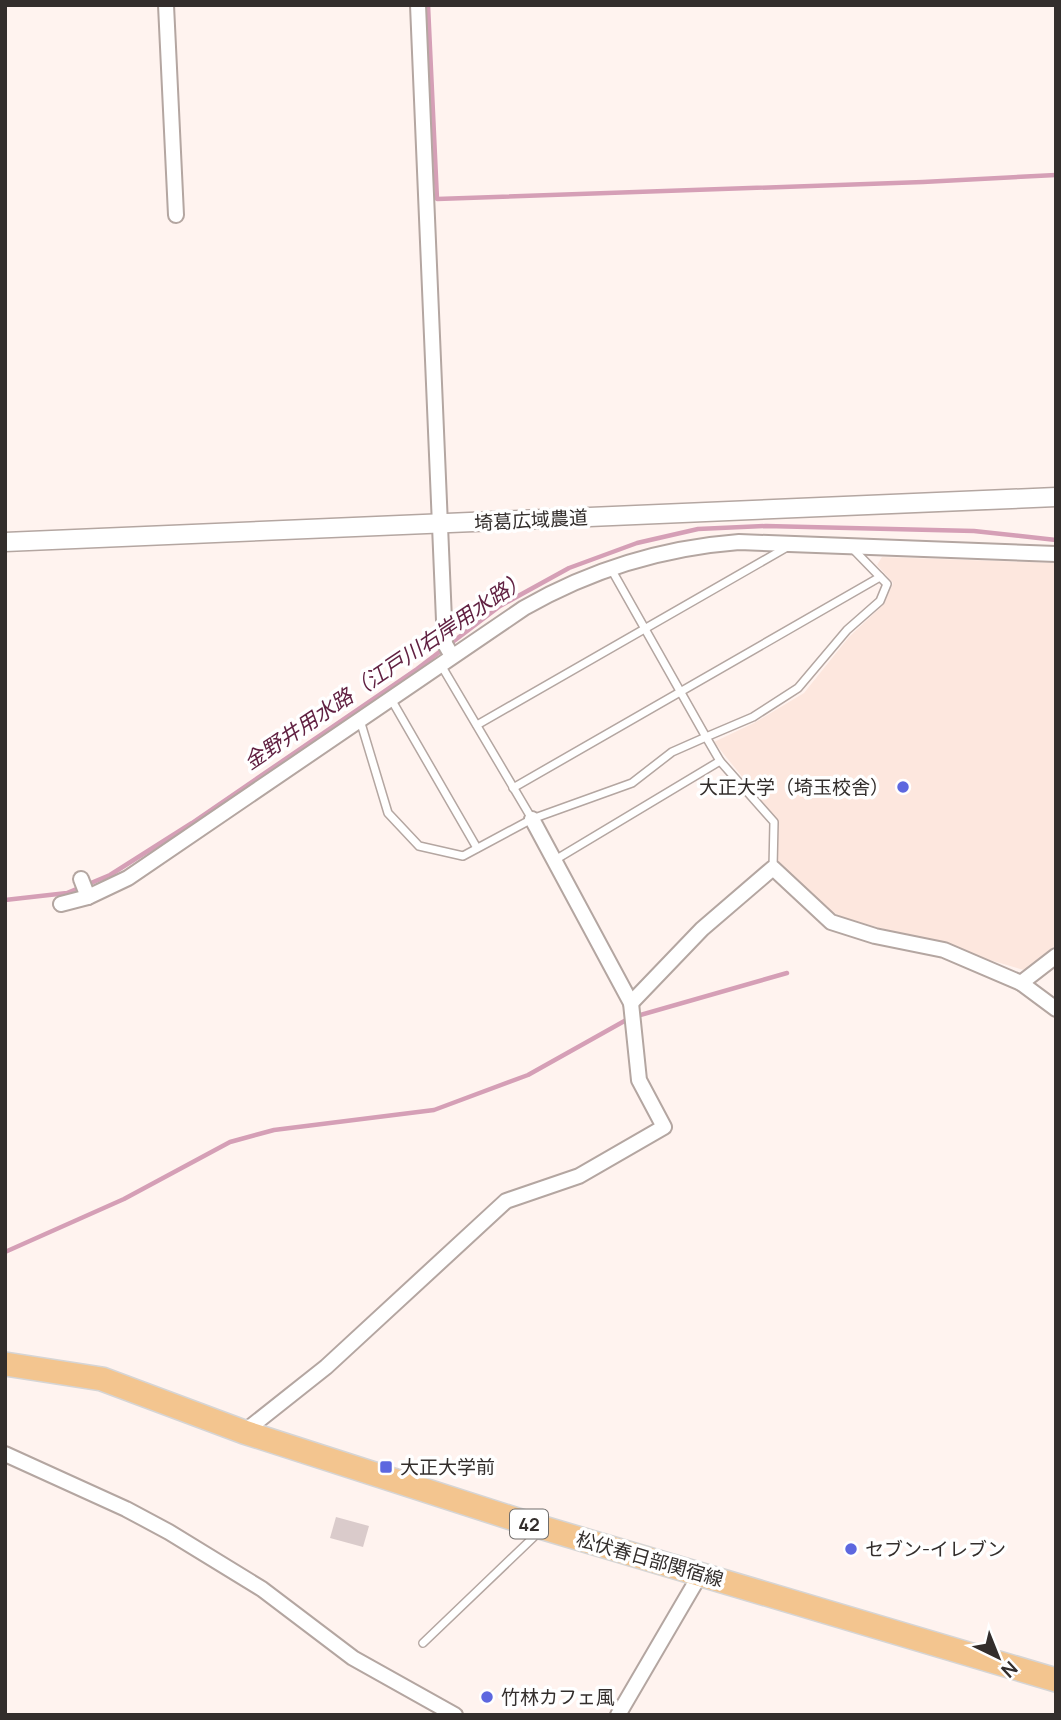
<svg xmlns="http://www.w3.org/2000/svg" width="1061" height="1720" viewBox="0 0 1061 1720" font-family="Manrope,'Noto Sans JP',sans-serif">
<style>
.built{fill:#fde7de}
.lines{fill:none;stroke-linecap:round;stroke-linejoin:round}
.stream{stroke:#d59fb6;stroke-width:4.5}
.building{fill:#dacbcb}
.service-casing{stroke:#b4a6a1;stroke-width:10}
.minor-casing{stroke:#b4a6a1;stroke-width:18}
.tertiary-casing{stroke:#b4a6a1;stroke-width:21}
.primary-casing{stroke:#d6d5d5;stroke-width:26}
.service{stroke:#fff;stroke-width:7}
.minor{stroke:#fff;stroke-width:14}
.tertiary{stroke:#fff;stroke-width:18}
.primary{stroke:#f3c58f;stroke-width:23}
.poi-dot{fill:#5d67df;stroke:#fff;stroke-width:2.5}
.labels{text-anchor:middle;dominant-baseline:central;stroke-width:7;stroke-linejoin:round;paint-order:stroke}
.shield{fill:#fff;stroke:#706d6b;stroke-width:2}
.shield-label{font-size:18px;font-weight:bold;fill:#332e2c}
.street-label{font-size:19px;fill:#332e2c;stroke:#fff}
.poi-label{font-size:19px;fill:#332e2c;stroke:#fff;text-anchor:start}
.water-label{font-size:21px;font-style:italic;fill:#612142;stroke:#fff}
</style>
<rect width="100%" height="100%" fill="#fff3ef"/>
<path class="built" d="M882,557L1056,563V945L1024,970L839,916L825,906L777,860L778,821L714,742L754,723L804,693L849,637L884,604L893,583L877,565Z"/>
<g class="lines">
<g class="stream">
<path d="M428,5L437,199L923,182L1056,175"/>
<path d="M5,900L67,893L110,875L192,823L417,669L500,606L569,568L637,543L698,529L766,526L974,531L1056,540"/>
<path d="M637,1016L787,973"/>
<path d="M5,1252L124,1199L230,1142L274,1130L434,1110L528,1075L628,1019"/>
</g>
</g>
<path class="building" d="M336,1517L369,1526L363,1547L330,1538Z"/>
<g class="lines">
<defs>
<g id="service">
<path d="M441,665L532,819"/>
<path d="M391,699L477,848"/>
<path d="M360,720L388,813L419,846L463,856L532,819L632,783L672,752L706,737L610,567"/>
<path d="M477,725L789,546"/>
<path d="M513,788L880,577"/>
<path d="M555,860L720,761"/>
<path d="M773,868L774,822L720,761L706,737L753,717L798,688L847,630L880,601L887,584L853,549"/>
<path d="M423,1643L540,1531"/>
</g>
<g id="minor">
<path d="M166,5L176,215"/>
<path d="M418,5L445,644L452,656"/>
<path d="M81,879L88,897"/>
<path d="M61,904L88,897L128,878L524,608C592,569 661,548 739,542L1056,554"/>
<path d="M1021,983L1056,956"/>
<path d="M631,1003L702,929L773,868L831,922L875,936L944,950L1021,983L1056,1009"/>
<path d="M244,1432L326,1367L506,1201L579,1176L664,1127L639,1080L631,1003L532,819"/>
<path d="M5,1454L126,1509L169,1532L262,1589L353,1658L455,1715"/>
<path d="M618,1715L701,1573"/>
</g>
<path id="tertiary" d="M5,542L1056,497"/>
<path id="primary" d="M5,1364L102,1379L244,1432L530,1524L1056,1680"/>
</defs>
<use href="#service" class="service-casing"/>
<use href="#minor" class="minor-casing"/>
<use href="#tertiary" class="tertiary-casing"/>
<use href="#primary" class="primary-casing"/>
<use href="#service" class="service"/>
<use href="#minor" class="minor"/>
<use href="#tertiary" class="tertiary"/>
<use href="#primary" class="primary"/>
</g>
<g class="poi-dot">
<circle cx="903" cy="787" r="7"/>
<rect x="379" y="1460" width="14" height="14" rx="3.5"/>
<circle cx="851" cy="1549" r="7"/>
<circle cx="487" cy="1697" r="7"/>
</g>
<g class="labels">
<rect class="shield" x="510" y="1509.5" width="38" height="29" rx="5"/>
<g class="shield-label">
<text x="529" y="1524">42</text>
</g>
<g class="street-label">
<text transform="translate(531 520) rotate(-3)">埼葛広域農道</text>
<text transform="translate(650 1559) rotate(16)">松伏春日部関宿線</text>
</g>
<g class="poi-label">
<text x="889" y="787" text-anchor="end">大正大学（埼玉校舎）</text>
<text x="400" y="1467">大正大学前</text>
<text x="865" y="1549">セブン-イレブン</text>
<text x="501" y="1697">竹林カフェ風</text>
</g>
<g class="water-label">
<text transform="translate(385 670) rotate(-34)">金野井用水路（江戸川右岸用水路）</text>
</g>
</g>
<rect width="1061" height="1720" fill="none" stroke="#332e2c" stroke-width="14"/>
<g transform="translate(998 1657) rotate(137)" stroke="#ffffff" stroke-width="5" paint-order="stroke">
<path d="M0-5L12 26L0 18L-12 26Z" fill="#332e2c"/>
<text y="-10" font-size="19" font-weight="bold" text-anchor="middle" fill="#332e2c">N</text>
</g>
</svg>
